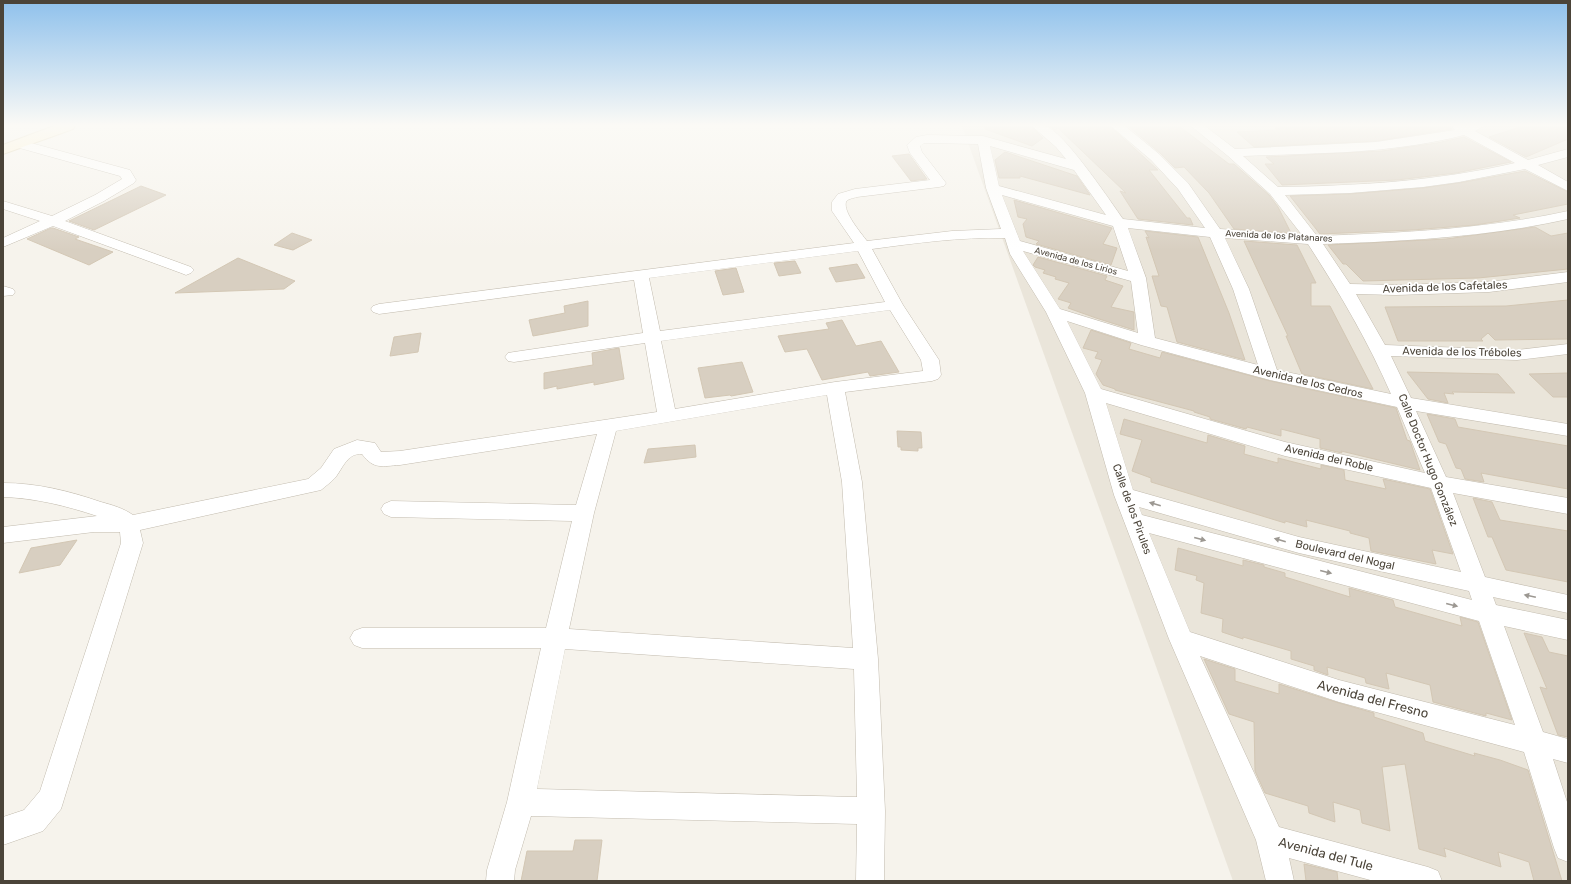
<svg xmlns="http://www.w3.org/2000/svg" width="1571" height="884" viewBox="0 0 1571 884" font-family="Rubik,sans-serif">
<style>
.residential{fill:#eae5da}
.building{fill:#d8cfc1;stroke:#d3c7b4}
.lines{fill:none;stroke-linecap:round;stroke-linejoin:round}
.street-casing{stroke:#c2bbae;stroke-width:1}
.secondary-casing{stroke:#d6c79b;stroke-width:2}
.street{fill:#fff;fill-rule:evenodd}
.secondary{fill:#fff3cd;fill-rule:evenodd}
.oneway{fill:#9c9892}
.labels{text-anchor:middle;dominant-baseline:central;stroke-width:3.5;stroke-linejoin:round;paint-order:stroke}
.far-street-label{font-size:9px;fill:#4b4439;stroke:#fff}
.street-label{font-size:11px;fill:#4b4439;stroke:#fff}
.near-street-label{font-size:13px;fill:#4b4439;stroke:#fff}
</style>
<rect width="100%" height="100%" fill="#f6f3ec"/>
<path class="residential" d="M962,126H1568V881H1233Z"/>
<g class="building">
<path d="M985,126H1031L1043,138L1032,146L985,129Z"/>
<path d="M1049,126H1110L1158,170H1149L1187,218H1190L1193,225L1138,219L1120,191L1126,193L1058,128L1055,130Z"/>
<path d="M1128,126H1179L1229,164H1234L1269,195L1278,207L1291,233L1234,229L1209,193L1184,167L1175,168L1160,153Z"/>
<path d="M1324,126H1448L1452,129L1376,141L1254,147L1237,132L1277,130L1275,128Z"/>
<path d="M1523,126H1568V139L1526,157L1489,137Z"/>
<path d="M1464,137L1511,162L1456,173L1397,180L1282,185L1265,164H1274L1266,157L1382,151L1437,143Z"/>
<path d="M1005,152L1077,176L1090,195L1020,176V178H999L995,160Z"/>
<path d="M909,154L927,179L911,181L892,156Z"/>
<path d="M1525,171L1568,192V204L1513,215L1520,218L1475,225L1412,230L1320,234L1290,196L1350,194L1423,188L1459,183Z"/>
<path d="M141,186L166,195L94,230L69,221Z"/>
<path d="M1014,200L1112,228L1103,244L1117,248L1111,265L1036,244L1039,241L1026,237L1023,224L1027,219L1018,217Z"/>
<path d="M1535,227L1551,236L1568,233V269L1478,278L1363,281L1346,264H1343L1328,245L1446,239Z"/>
<path d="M51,228H53L79,237L75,239L113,252L89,265L27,239Z"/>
<path d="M1145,231L1198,237L1229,313L1245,360L1177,342L1167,307L1161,306L1152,276H1159L1146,237L1149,238Z"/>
<path d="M292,233L312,240L293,250L274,245Z"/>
<path d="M1244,241L1297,245L1316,283H1311V306H1330L1373,389L1302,374L1286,336H1288Z"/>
<path d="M1038,257L1107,276L1105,280L1123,286L1111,307L1134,312V330L1096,318L1068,308L1071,303L1058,299L1069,283L1055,279L1056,277L1043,273L1045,270L1035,267L1033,265Z"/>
<path d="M238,258L295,281L284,289L175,293Z"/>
<path d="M795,261L801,273L779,276L774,263Z"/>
<path d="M857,264L865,278L836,282L829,268Z"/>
<path d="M736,268L744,292L723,295L715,271Z"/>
<path d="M1568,300V339L1495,340L1488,333L1481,339L1483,341H1398L1385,307L1506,306Z"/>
<path d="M588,301V326L533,336L529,320L565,313L564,306Z"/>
<path d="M842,320L856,346L881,341L899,372L870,376L868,372L822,380L807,349L785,352L778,336L829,329L826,323Z"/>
<path d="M1091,330L1131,343L1129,349L1160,358L1162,352L1270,381L1396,408L1407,440L1410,441L1420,470L1341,451L1342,453L1320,448V439L1281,429V436L1247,427L1246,429L1210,419V417L1194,412V411L1115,390V389L1103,385L1096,374L1102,360L1095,358L1098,352L1083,348Z"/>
<path d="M421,333L418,352L390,356L394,337Z"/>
<path d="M619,348L624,379L594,385V382L557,389V386L544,389V373L593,365L592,353Z"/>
<path d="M742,362L753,392L731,396L730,395L705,398L698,368Z"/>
<path d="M1407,372L1498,374L1515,393L1452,392L1454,394L1444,393L1448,403L1428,399Z"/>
<path d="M1568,373V397H1553L1529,374Z"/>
<path d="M1427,414L1455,419L1458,427L1568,446V489L1481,473L1484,482L1465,479L1461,469L1456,468L1446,444L1439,442Z"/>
<path d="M1124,419L1207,443L1208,435L1245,446L1244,454L1278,463V458L1321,469V465L1344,470L1345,480L1363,484L1386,489L1383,479L1430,489L1453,554L1432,550L1436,564L1371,551L1369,538L1350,533V531L1306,520L1307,527L1285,521V523L1151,482V478L1132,471L1142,440L1120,434Z"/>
<path d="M897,431L921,432L922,448H918V451L901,450V447H898Z"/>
<path d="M695,445L696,457L644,463L648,449Z"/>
<path d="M1473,498L1492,502L1500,520L1568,531V582L1506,570L1492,537H1488Z"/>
<path d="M77,540L60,565L19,573L31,548Z"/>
<path d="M1178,548L1243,566V560L1264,565V567L1285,573V577L1350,597L1349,588L1393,600L1395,607L1462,626L1460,617L1478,622L1512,720L1486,713V716L1433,702L1430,685L1386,673L1389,689L1366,683L1365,678L1327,667L1328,675L1314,670V666L1291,659V651L1243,637V639L1222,632L1223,619L1201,613L1204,583L1196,580L1197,576L1175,570Z"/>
<path d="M1524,633L1542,637L1549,652L1568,656V737L1558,735L1540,687L1547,689Z"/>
<path d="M1204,659L1235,669V681L1279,694V684L1339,703L1374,713V717L1423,733L1425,741L1475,756L1474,753L1500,760L1528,770L1562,881H1534L1529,862L1498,852L1501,867L1444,848L1446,857L1419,849L1405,764L1382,767L1390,831L1362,823L1360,810L1333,802L1335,822L1309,813L1308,806L1265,793L1255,771L1254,722L1229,714Z"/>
<path d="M575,840H602L597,881H521L527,851H573Z"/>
<path d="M1304,864L1337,872L1338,881H1306Z"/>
</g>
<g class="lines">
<defs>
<g id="street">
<path d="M1032,126C1036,126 1041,126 1045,126C1063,130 1111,202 1123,219L1205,228L1178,189L1151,160L1111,126H1125L1159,154L1188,183L1220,229L1302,235L1270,194L1228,156L1191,126H1205L1235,149L1376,142L1455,130L1452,126H1484L1475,131L1528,160L1568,149V157L1538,165L1568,182V191L1525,169L1459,182L1423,187L1350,193L1285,195L1317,236C1401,233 1486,229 1568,211V219C1488,237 1405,241 1323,244L1350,284L1396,285L1489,282L1568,272V282L1489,292L1396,295L1356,294L1385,345L1517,350L1568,344V354L1517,360L1391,356L1411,398L1568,424V436L1416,411L1446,477L1568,498V514L1453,493L1485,577L1568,595V613L1493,597L1496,605L1568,620V640L1504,626L1543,732L1568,739V763L1553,759L1568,805V862L1558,858L1554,848L1524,752L1339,702L1200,656L1279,827L1428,867L1438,871L1442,881H1374L1289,858L1294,881H1266L1256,840L1169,639L1114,495L1085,393L1046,312L1010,254L1005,238C960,237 916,243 872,249L903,305L939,360L941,375L938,379L932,381L845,392L862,482L878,659L885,811L884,881H856L857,824L531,816L515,870L514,881H486L487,870L507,802L541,648H362L354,645L350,638L354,631L362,628H546L572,521L391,517L384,514L381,509L384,504L391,501L576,505L597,434L400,465C382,466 374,470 362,454C347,453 343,468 335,478C331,482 326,486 321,490L140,530L143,543L61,809L43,831L3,845V817L24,810L40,791L121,543L120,532H94L3,543V527L97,516C67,506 35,498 3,497V483C37,483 69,491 101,502C112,505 123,508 133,515L308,479L321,468L334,449L357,440L375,443L381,452L400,451L657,412L645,343L514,362L508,361L505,357L508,353L514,352L643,333L634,280L379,314L373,312L371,309L373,306L379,304L854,243L832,211V202L838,194L855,189L930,180L910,153L907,145L916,137L927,135L983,136L1066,159L1056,147ZM1464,135L1515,163C1437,181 1358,186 1278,187L1243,156C1316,153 1392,154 1464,135ZM924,143L978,144L986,188L1001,229L952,231L867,241C861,233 843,212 846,202C847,199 854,198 857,197L939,187L944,186L946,183L922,152L920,146ZM990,146L1074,170L1106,215L999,186ZM1002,195L1113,226L1128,271L1020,241ZM1128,228L1210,237L1233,289L1258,365L1155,338L1146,278ZM1225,238L1308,244C1339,292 1368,341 1391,394L1277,370L1249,289ZM858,251L885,302L660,331L649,278ZM1023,251L1131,281L1138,333L1060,309ZM890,310L921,360L923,371L835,382L675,409L661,341ZM1067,321L1141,345L1270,380L1397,407L1425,473L1285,442L1101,389ZM827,395L842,482L853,648L569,629L594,513L616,431ZM1106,403L1285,456L1431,488L1461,572L1299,537L1133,490ZM1139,507L1299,553L1469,591L1472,600L1142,515ZM1149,533L1479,621L1515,725L1339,680L1190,632ZM565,649L854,669L857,797L537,789Z"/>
<path d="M20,140L130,170L136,180L134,183L104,201L65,221L191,267L194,270L191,273L186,275L181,273L53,226L3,247V238L40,221L3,209V201L52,216L95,195L122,179L120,176L16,147L14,144L16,141Z"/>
<path d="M3,286L13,289L15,292L13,295L3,296Z"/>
</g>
<path id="secondary" d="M54,126H75L73,129L3,154V145Z"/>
</defs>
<use href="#street" class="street-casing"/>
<use href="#secondary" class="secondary-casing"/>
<use href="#street" class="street"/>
<use href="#secondary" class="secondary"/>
</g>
<defs><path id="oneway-solid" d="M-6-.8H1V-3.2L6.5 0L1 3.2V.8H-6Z"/></defs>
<g class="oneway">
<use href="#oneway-solid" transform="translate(1155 504) rotate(-164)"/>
<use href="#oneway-solid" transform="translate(1200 539) rotate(15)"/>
<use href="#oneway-solid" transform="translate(1280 540) rotate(-164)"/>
<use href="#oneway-solid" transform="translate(1326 572) rotate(14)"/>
<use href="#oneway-solid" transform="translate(1530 596) rotate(-168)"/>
<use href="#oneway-solid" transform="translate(1452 605) rotate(14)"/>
</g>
<linearGradient id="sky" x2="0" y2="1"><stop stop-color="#8fc1ec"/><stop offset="0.5" stop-color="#fbfaf6"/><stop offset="1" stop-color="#fbfaf6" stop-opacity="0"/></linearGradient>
<rect width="1571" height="250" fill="url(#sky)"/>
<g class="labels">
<g class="far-street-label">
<text transform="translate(1279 236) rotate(3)">Avenida de los Platanares</text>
<text transform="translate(1076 261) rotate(15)">Avenida de los Lirios</text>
</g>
<g class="street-label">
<text transform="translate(1445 287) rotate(-2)">Avenida de los Cafetales</text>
<text transform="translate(1462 352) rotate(1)">Avenida de los Tréboles</text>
<text transform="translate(1308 382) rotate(13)">Avenida de los Cedros</text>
<text transform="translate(1329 458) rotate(13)">Avenida del Roble</text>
<text transform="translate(1428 460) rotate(68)">Calle Doctor Hugo González</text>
<text transform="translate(1132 509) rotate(70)">Calle de los Pirules</text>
<text transform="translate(1345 555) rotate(13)">Boulevard del Nogal</text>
</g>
<g class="near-street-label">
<text transform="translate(1373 699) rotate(15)">Avenida del Fresno</text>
<text transform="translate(1326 854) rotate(15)">Avenida del Tule</text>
</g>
</g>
<rect width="1571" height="884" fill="none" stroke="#4b4439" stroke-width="8"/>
</svg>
